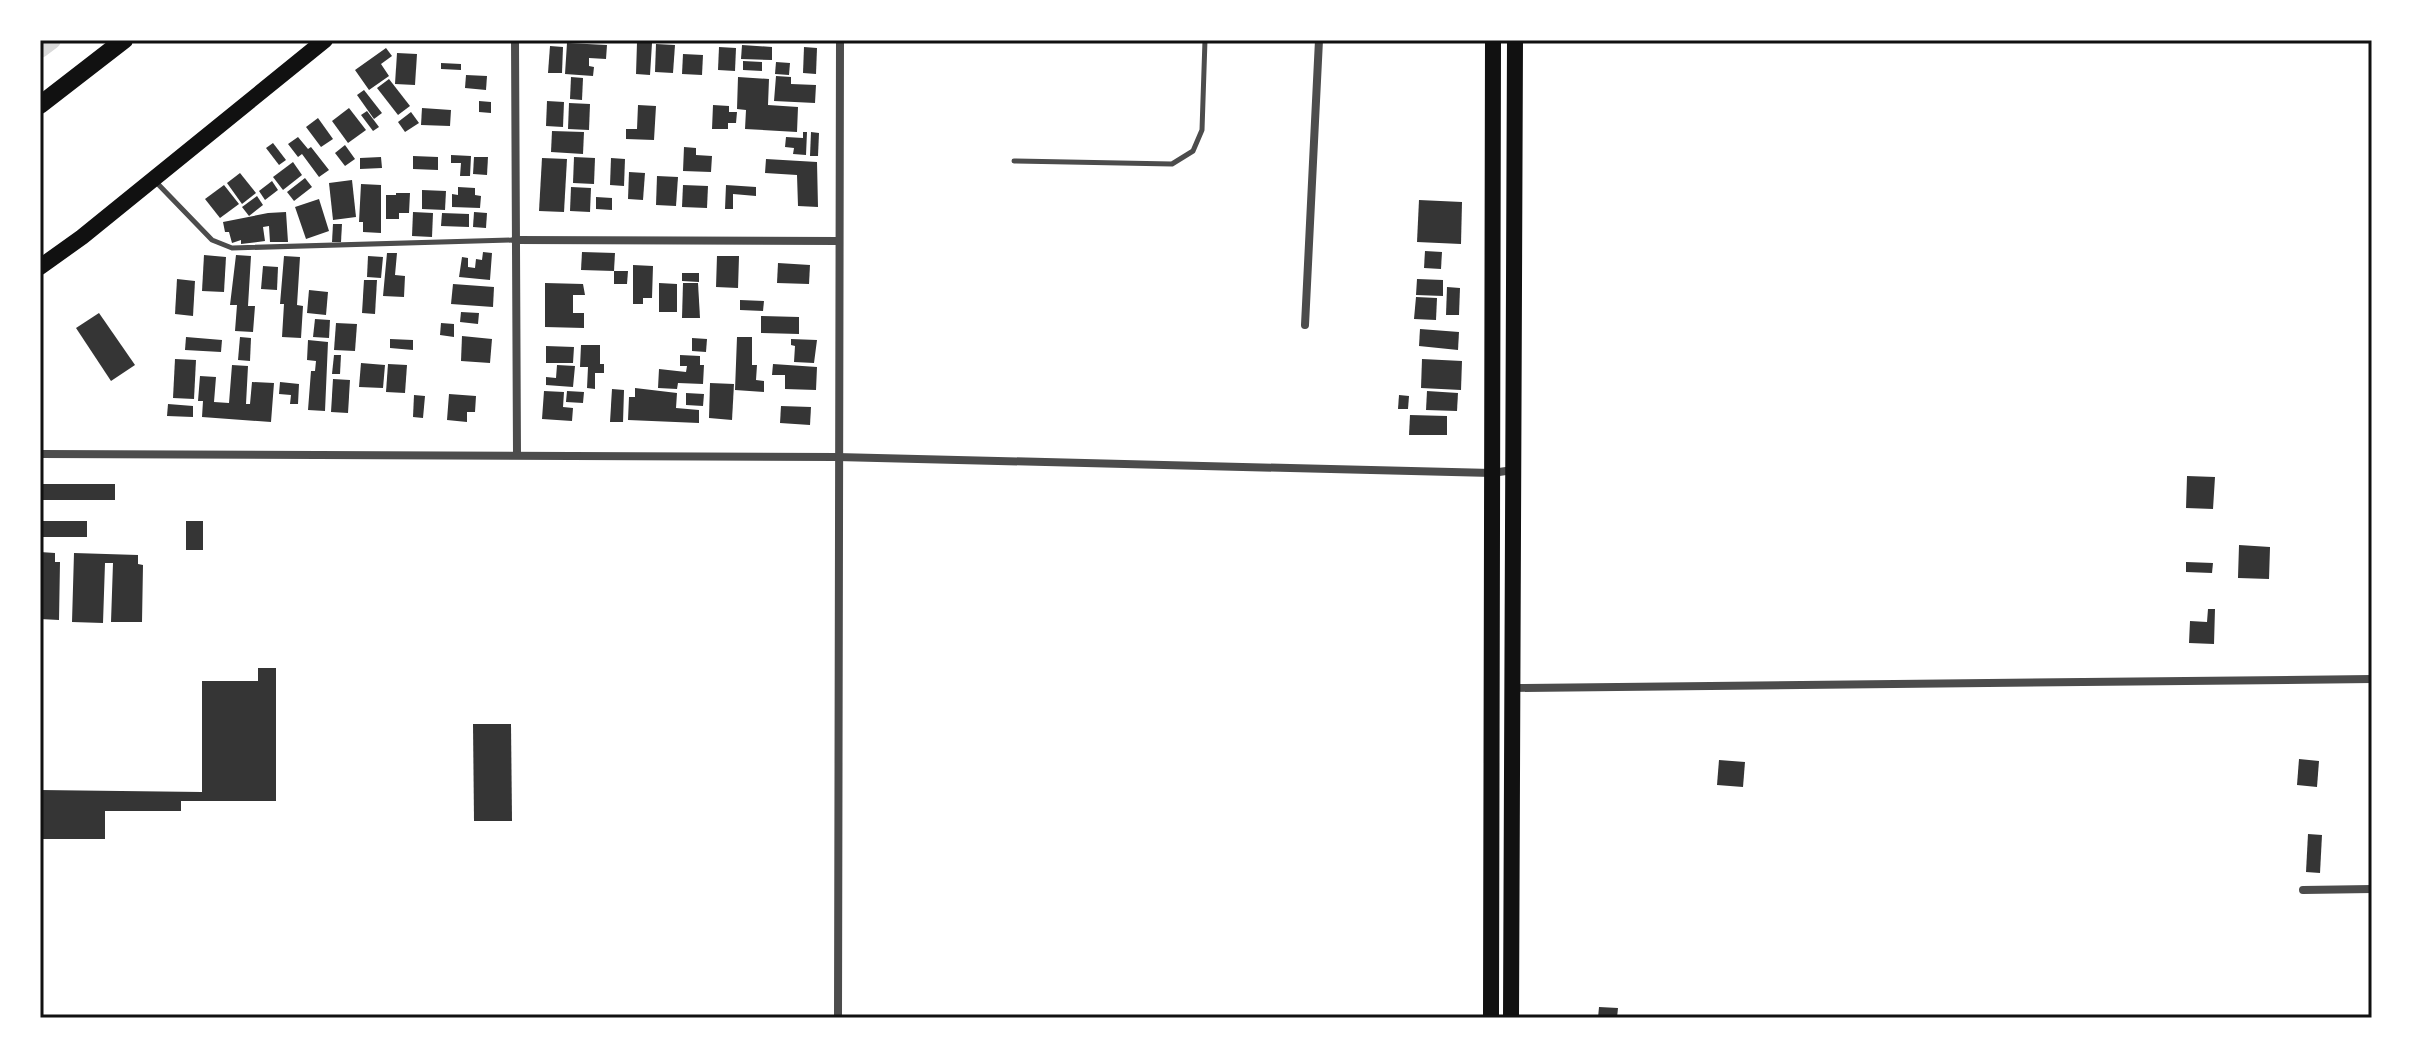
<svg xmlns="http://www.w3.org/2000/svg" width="2412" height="1058" viewBox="0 0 2412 1058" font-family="'Golos Text',sans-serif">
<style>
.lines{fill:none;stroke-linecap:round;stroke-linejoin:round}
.canal{stroke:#d9d9d9;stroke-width:18}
.building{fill:#353535}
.service{stroke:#4c4c4c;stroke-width:5}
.minor{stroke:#4c4c4c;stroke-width:8}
.secondary{stroke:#111;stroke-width:16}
.trunk{stroke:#111;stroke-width:18}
.neatline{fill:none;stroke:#111;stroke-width:3}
</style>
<rect width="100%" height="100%" fill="#fff"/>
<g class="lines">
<path class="canal" d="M40,49L52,40"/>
</g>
<g class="building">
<path d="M567,43L607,45L606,59L589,58V66L594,67L593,76L565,74Z"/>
<path d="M637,43H652L650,75L636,74Z"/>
<path d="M656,44L675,45L673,73L655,72Z"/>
<path d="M742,45L772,47V60L741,59Z"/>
<path d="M550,46L563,47L562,73H548Z"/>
<path d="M719,47L736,48L735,71L718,70Z"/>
<path d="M804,47L817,48L816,74L803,73Z"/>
<path d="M386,48L392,56L381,64L389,76L369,90L355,70Z"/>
<path d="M397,53L417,54L415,85L395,84Z"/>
<path d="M683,54L703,55L702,75L682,74Z"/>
<path d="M743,61L762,62V71L743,70Z"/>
<path d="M776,62L790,63L789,75L775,74Z"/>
<path d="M441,63L461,64V70L441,69Z"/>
<path d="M466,75L487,76L486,90L465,88Z"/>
<path d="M776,76L791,77V84L816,85L815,103L774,101Z"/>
<path d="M571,77L583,78L582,100L570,99Z"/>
<path d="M738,77L769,79L768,105L798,107L797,132L745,129L746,110L737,109Z"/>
<path d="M389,79L410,106L398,115L377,88Z"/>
<path d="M364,90L382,113L374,119L357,95Z"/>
<path d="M479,101L491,102V113L479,112Z"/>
<path d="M547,101L564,102L563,127L546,126Z"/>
<path d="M569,103L590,104L589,130L568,129Z"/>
<path d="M638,105L656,106L654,140L626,139V129H637Z"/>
<path d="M713,105L729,106V112H737L736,123H728V129H712Z"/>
<path d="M349,108L366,130L348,143L332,121Z"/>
<path d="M422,108L451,110L450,126L421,125Z"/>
<path d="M367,111L379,127L373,131L361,115Z"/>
<path d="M411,112L419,123L405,132L398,122Z"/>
<path d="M318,118L333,139L321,147L306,127Z"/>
<path d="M552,131L584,132L583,154L551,152Z"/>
<path d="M803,132H807L806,155L793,154L794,148L785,147L786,137L803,138Z"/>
<path d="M811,132L819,133L818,156H810Z"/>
<path d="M298,137L308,149L311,147L329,170L319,177L302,154L298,157L288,144Z"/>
<path d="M273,143L286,160L279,165L266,148Z"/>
<path d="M345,145L355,159L345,166L335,153Z"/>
<path d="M684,147L696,148V155L712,156L711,172L683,171Z"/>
<path d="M451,155L471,156L470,176H460L461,163H451Z"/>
<path d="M413,156L438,157V170L413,169Z"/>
<path d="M381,157L382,168L360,169V158Z"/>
<path d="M474,157H488L487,175L473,174Z"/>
<path d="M574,157L595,158L594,184L573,183Z"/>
<path d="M542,158L567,159L564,212L539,211Z"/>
<path d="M611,158L625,159L624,186L610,185Z"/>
<path d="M766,159L817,162L818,207L798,206L797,175L765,173Z"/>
<path d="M293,162L302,175L283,190L273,177Z"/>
<path d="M629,172L645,173L643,200L628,199Z"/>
<path d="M240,173L256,193L242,204L227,183Z"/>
<path d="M657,176L678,177L676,206L656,205Z"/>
<path d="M305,178L312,187L294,201L287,192Z"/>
<path d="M352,180L356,217L333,220L329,183Z"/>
<path d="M272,181L278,190L265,200L259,191Z"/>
<path d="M361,184L381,185V233L363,232V222H359Z"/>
<path d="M224,185L239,204L220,218L205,199Z"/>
<path d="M683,185L708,186L707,208L682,207Z"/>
<path d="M726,185L756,187V196L733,194V209H725Z"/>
<path d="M458,187L475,188V195L481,196L480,208L452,207V194L458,195Z"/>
<path d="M571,187L591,188L590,212L570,211Z"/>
<path d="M422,190L446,191L445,210L422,209Z"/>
<path d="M396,193H410L409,213H399V219H386V195H396Z"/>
<path d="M257,196L263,205L249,216L242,207Z"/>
<path d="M596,197L612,198V210L596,209Z"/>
<path d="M319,199L329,231L306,239L295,207Z"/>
<path d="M1419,200L1462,202L1461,244L1417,242Z"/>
<path d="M286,212L288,242H270L269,226L263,227L265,241L241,244V240L232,243L229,232H225L223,222L268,213Z"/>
<path d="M413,212L433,213L432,237L412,236Z"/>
<path d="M474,212L487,213L486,228L473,227Z"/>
<path d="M442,213L469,214V227L441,226Z"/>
<path d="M333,224H342L341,242H332Z"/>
<path d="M1425,251L1442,252L1441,269L1424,268Z"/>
<path d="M483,252L492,253L490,280L459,277L462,257L468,258V267L475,268L476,259L482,260Z"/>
<path d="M582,252L615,253L614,271L581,270Z"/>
<path d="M387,253H397L395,275L405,276L404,297L383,296Z"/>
<path d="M204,255L226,257L224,292L202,291Z"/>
<path d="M236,255L251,256L248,306H255L253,332L235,331L237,305H230Z"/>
<path d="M284,256L300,257L297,305L303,306L301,338L282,337L284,304H280Z"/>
<path d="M368,256L383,257L381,278L367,277Z"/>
<path d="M717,256H739L738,288L716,287Z"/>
<path d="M778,263L810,265L809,284L777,283Z"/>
<path d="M633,265L653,266L652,298H643V304H633Z"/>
<path d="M263,266L278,267L277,290L261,289Z"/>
<path d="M614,271H628L627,284H614Z"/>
<path d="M682,273H699V282L682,281Z"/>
<path d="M177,279L195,281L193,316L175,314Z"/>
<path d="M1417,279L1443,280V296L1416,295Z"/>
<path d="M364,280H377L375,314L362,313Z"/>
<path d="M545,283L583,284L585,295H573V313H584V328L545,327Z"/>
<path d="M659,283L677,284V312H659Z"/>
<path d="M683,283H698L700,318H682Z"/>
<path d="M453,284L494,287L493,307L451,304Z"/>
<path d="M1447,287L1460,288L1459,315H1446Z"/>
<path d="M309,290L328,292L326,315L307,313Z"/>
<path d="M1416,297L1437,298L1436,320L1414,319Z"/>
<path d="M740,300L764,301L763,311L740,310Z"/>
<path d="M461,312L479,313L478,324L460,322Z"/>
<path d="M99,313L135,365L111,381L76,328Z"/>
<path d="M761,316L799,317V334L761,333Z"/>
<path d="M315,319L330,320L329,338L313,337Z"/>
<path d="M336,323L357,324L355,351L334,350Z"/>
<path d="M441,323L454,324V337L440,335Z"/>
<path d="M1420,329L1459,332L1458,350L1419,346Z"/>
<path d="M462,336L492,339L490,363L461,361Z"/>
<path d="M186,337L222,340L221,352L185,350Z"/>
<path d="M240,337L251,338L250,361L238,360Z"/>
<path d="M737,337H752V365H757L756,380L764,381V392L735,390Z"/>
<path d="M692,338L707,339L706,352L692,351Z"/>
<path d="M390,339L413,340V350L390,348Z"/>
<path d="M791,339L817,340L814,363L794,362L795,346L791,345Z"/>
<path d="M308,340L328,342L325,411L308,410L311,371H315L316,361L307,360Z"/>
<path d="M581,345H600V364H604V373H595V389L587,388L588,367H580Z"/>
<path d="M546,346L574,347L573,363H546Z"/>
<path d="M334,355H341L340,374H332Z"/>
<path d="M680,355L700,356V365H704L703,384L678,383L677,389L658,388L659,369L686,372L687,366H680Z"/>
<path d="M175,359L196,360L194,399L173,398Z"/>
<path d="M1422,359L1462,361L1461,390L1421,388Z"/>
<path d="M361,363L385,365L383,388L359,387Z"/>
<path d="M388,364L407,365L405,393L386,392Z"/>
<path d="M773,364L817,367L816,390L785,389V375H772Z"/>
<path d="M232,365L248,366L246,404H250L252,382L274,383L271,422L202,417L203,401H198L200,376L216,377L214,402L229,403Z"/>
<path d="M557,365L575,366L573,387L546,385V377L556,378Z"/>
<path d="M333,379L350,380L348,413L331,412Z"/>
<path d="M280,382L299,384L298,404H290L291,395L279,394Z"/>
<path d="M710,383L734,384L732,420L709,418Z"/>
<path d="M635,388L677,393L676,408L699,410V423L628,420L629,397H635Z"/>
<path d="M612,389L624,390L623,422H610Z"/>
<path d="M544,391L564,392L563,407L573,408L572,421L542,419Z"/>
<path d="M567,391L584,392L583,403L566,402Z"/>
<path d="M1427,391L1458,393L1457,411L1426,410Z"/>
<path d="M686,393L704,394L703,406L686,405Z"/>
<path d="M449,394L476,396L475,412H467V422L447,420Z"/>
<path d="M414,395L425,396L423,418L413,417Z"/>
<path d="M1399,395L1409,396L1408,409H1398Z"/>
<path d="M168,404L193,406V417L167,416Z"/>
<path d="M781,406L811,407L810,425L780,423Z"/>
<path d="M1410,415L1447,416V435H1409Z"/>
<path d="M2187,476L2215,477L2213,509L2186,508Z"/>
<rect x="40" y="484" width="75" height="16"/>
<rect x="40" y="521" width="47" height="16"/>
<rect x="186" y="521" width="17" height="29"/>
<path d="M2239,545L2270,547L2269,579L2238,578Z"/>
<path d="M40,552L55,553V562H60L59,620L40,619Z"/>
<path d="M74,553L138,555V564L143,565L142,622H111L113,563H105L103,623L72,622Z"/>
<path d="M2186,562L2213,563L2212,573L2186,572Z"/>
<path d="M2208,609H2215L2214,644L2189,643L2190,621L2207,622Z"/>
<path d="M258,668H276V801H181V811H105V839H40V790L202,792V681H258Z"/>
<path d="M473,724H511L512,821H474Z"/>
<path d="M2299,759L2319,761L2317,787L2297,785Z"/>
<path d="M1719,760L1745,762L1743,787L1717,785Z"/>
<path d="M2308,834L2322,835L2320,873L2306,872Z"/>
<path d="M1599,1007L1618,1008L1617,1018H1598Z"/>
</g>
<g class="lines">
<g class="service">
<path d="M1014,161L1172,164L1193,151L1202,130L1205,40"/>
<path d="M155,181L212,240L232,248L514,240"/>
</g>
<g class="minor">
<path d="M515,40L517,454"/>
<path d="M515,240L839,241"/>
<path d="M1305,325L1319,40"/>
<path d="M40,454L837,457L1492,473L1513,470"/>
<path d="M1513,688L2372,679"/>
<path d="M2303,890L2372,889"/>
<path d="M838,1018L840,40"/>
</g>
<g class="secondary">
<path d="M40,267L82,237L325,40"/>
<path d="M1491,1018L1493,40"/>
<path d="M1511,1018L1515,40"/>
</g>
<path class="trunk" d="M40,105L124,40"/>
</g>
<rect width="2412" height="1058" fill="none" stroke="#ffffff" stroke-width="84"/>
<rect x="42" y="42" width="2328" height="974" class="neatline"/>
</svg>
